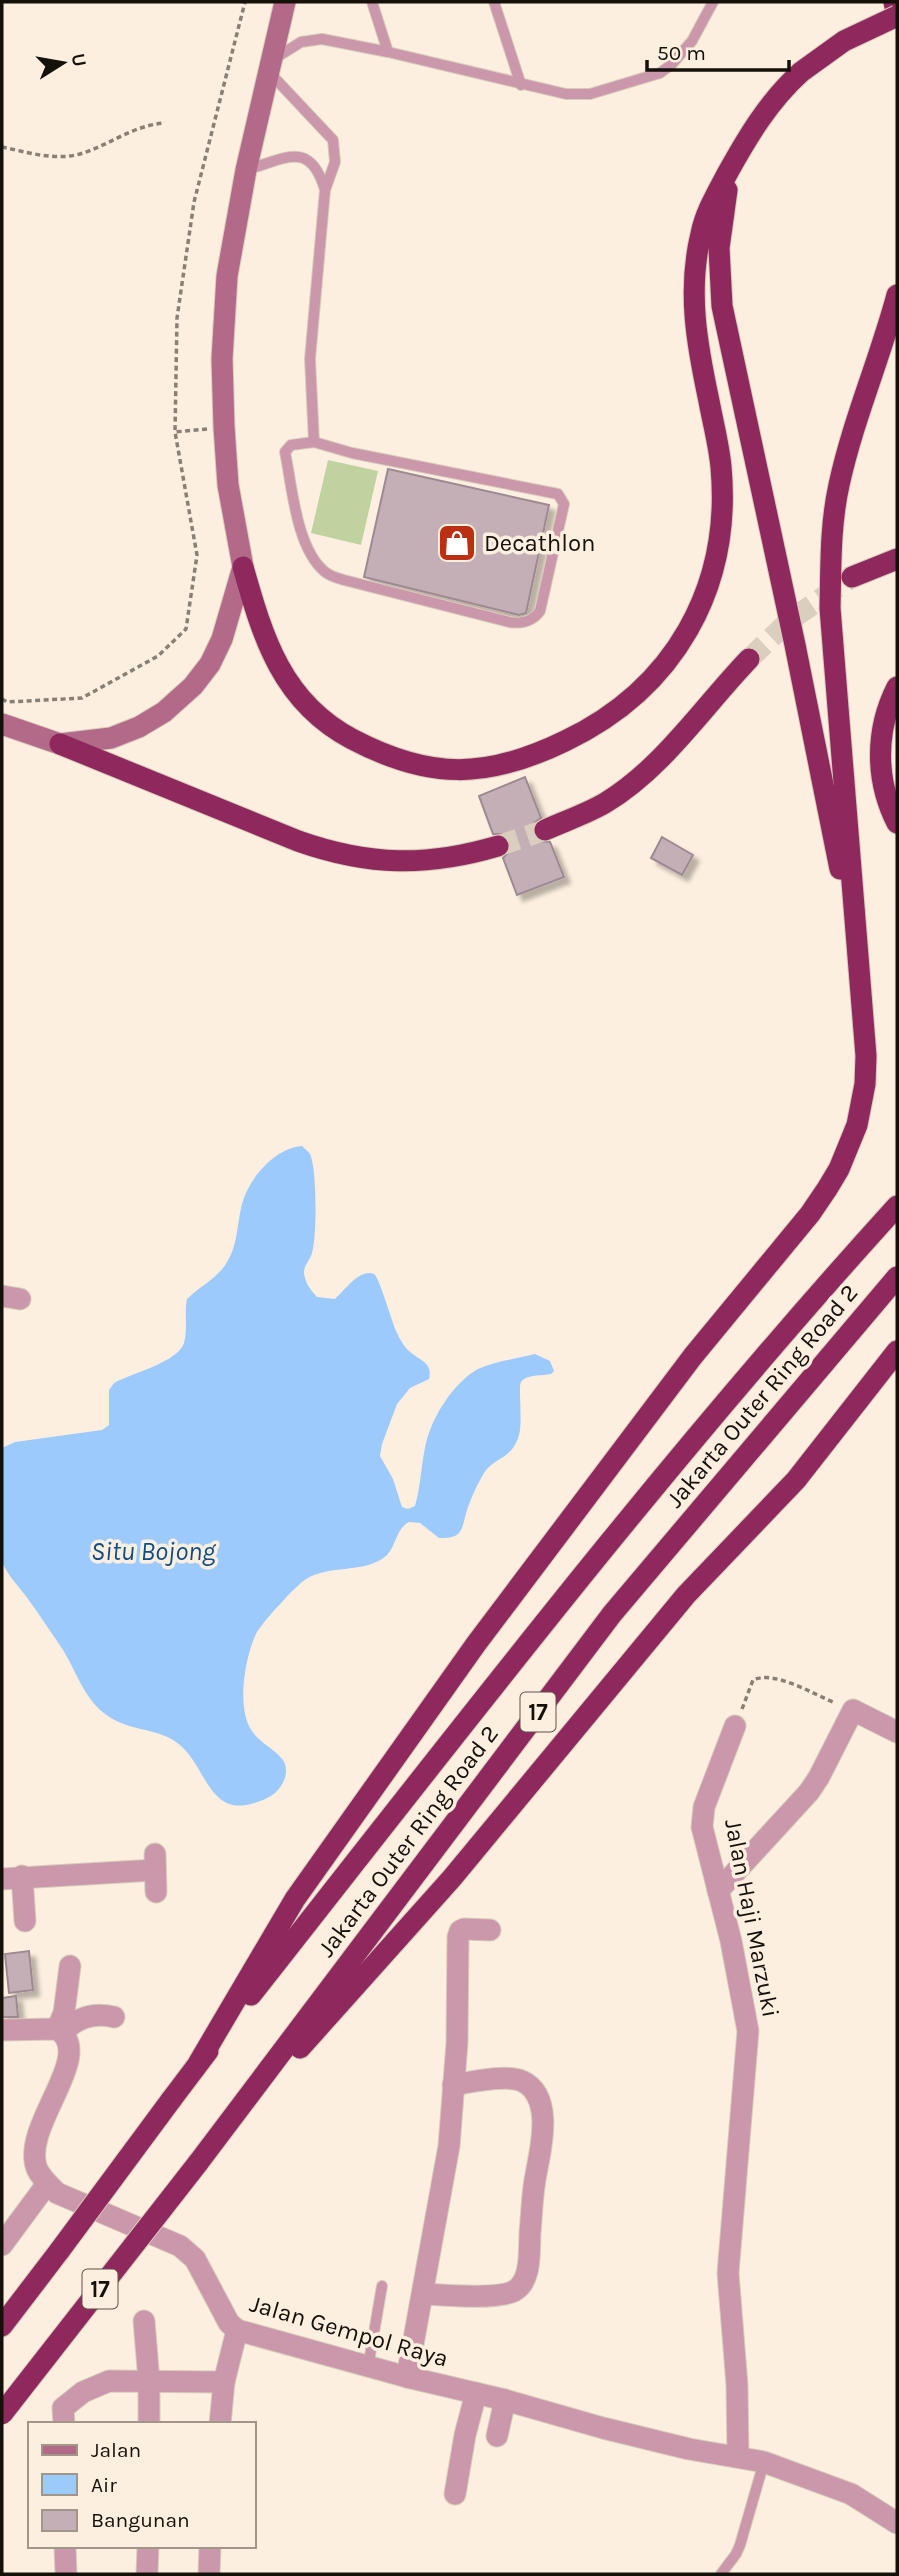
<svg xmlns="http://www.w3.org/2000/svg" width="899" height="2576" viewBox="0 0 899 2576" font-family="Karla,sans-serif">
<style>
.green{fill:#c1d2a1}
.water{fill:#9dcafd}
.building{fill:#c4afb7;stroke:#9d8991;stroke-width:2;filter:url(#shadow)}
.lines{fill:none;stroke-linecap:round;stroke-linejoin:round}
.motorway-tunnel{stroke:#dacebf;stroke-width:21;stroke-dasharray:21 10;stroke-linecap:butt}
.service-casing{stroke:#d8cbbd;stroke-width:12}
.minor-casing{stroke:#d8cbbd;stroke-width:23}
.tertiary-casing{stroke:#d8cbbd;stroke-width:23}
.secondary-casing{stroke:#d8cbbd;stroke-width:23}
.motorway-casing{stroke:#d8cbbd;stroke-width:23}
.path{stroke:#898075;stroke-width:3.5;stroke-dasharray:5 3.5;stroke-linecap:butt}
.service{stroke:#ca97ab;stroke-width:10}
.minor{stroke:#ca97ab;stroke-width:21}
.tertiary{stroke:#ca97ab;stroke-width:21}
.secondary{stroke:#b36a89;stroke-width:21}
.motorway{stroke:#8f285c;stroke-width:21}
.motorway-bridge-casing{stroke:#d8cbbd;stroke-width:23;stroke-linecap:butt}
.motorway-bridge{stroke:#8f285c;stroke-width:21}
.labels{text-anchor:middle;dominant-baseline:central;stroke-width:7;stroke-linejoin:round;paint-order:stroke}
.shield{fill:#fdefdf;stroke:#5a534a;stroke-width:2}
.shield-label{font-size:23px;font-weight:bold;fill:#14100a}
.poi-label{font-size:24px;fill:#14100a;stroke:#fdefdf;text-anchor:start}
.street-label{font-size:24px;fill:#14100a;stroke:#fdefdf}
.water-label{font-size:26px;font-style:italic;fill:#0d4d89;stroke:#fdefdf}
</style>
<defs>
<filter id="shadow"><feDropShadow dx="6" dy="6" stdDeviation="2" flood-color="#0004"/></filter>
</defs>
<rect width="100%" height="100%" fill="#fdefdf"/>
<path class="green" d="M328,460L378,471L361,545L311,533Z"/>
<path class="water" d="M302,1146C304,1148 308,1151 310,1154C317,1167 317,1238 312,1253C310,1260 304,1265 304,1273C305,1283 311,1290 317,1297L335,1299C344,1291 360,1268 374,1274C379,1276 392,1323 397,1333C400,1339 404,1347 409,1351C420,1361 433,1362 429,1379L410,1388L397,1404L382,1444L380,1456L393,1479L402,1507L408,1509L415,1506C421,1485 421,1464 426,1443C432,1417 454,1382 478,1369C495,1361 516,1359 535,1354L550,1361L554,1371L551,1374C543,1376 526,1374 521,1382C518,1386 523,1422 519,1435C512,1460 495,1456 484,1473C478,1483 472,1496 468,1507C465,1515 464,1527 459,1533C454,1538 446,1538 439,1538L420,1523L409,1522C394,1530 397,1550 382,1559C358,1574 324,1564 302,1582C293,1589 260,1625 256,1634C245,1657 236,1709 252,1731C260,1743 275,1749 283,1760C290,1771 284,1785 275,1793C269,1798 259,1802 251,1804C209,1815 206,1767 180,1745C159,1727 130,1732 108,1716C83,1699 77,1671 61,1647C50,1631 39,1614 28,1599C20,1588 9,1577 3,1564C0,1553 2,1467 2,1448L15,1442L102,1430L109,1425V1390L114,1383C132,1373 178,1362 184,1343C188,1328 184,1313 187,1299C200,1286 218,1278 227,1262C238,1245 237,1223 242,1204C249,1178 275,1148 302,1146Z"/>
<g class="building">
<path d="M388,469L549,505L526,613L519,615L364,577Z"/>
<path d="M525,777L541,818L534,823L533,835L538,841L550,842L564,877L517,895L503,858L510,850V842L502,834H493L479,796Z"/>
<path d="M662,837L693,855L682,875L651,858Z"/>
<path d="M29,1951L33,1990L9,1993L5,1954Z"/>
<path d="M16,1996L18,2017H2V1998Z"/>
</g>
<g class="lines">
<g class="motorway-tunnel">
<path d="M749,659L789,621L852,577"/>
<path d="M498,846L545,830"/>
</g>
<defs>
<g id="service">
<path d="M372,2L388,52"/>
<path d="M494,2L521,85"/>
<path d="M274,59L301,42L322,39L388,52L566,94H590L660,73L672,64L692,41L713,2"/>
<path d="M269,72L333,140L335,162L325,190L310,359L314,442"/>
<path d="M246,170C285,159 310,139 325,190"/>
<path d="M314,442L352,453L558,494L564,504L540,611C532,622 522,624 509,622L344,580C337,578 329,576 324,571C296,547 292,486 285,452L291,445Z"/>
<path d="M368,2367L382,2286"/>
<path d="M721,2574L736,2554L740,2545L764,2462"/>
</g>
<g id="minor">
<path d="M2,1296L20,1299"/>
<path d="M735,1726L704,1807L702,1827L731,1941L748,2031L728,2273L737,2385L738,2456"/>
<path d="M155,1854L156,1892"/>
<path d="M22,1876L25,1921"/>
<path d="M2,1879L155,1870"/>
<path d="M718,1891L809,1792L819,1777L853,1710L897,1732"/>
<path d="M57,2029L64,2013L70,1966"/>
<path d="M62,2033C76,2018 93,2012 114,2017"/>
<path d="M2,2245L47,2184"/>
<path d="M424,2294C443,2295 498,2300 514,2291C532,2281 529,2251 530,2232C532,2213 532,2193 536,2174C541,2148 554,2096 522,2081C506,2074 471,2082 453,2085"/>
<path d="M144,2321L149,2381V2424"/>
<path d="M407,2377L449,2146L457,2043L458,1937L460,1931L464,1929L490,1930"/>
<path d="M64,2424L63,2408L83,2392L109,2381L224,2382"/>
<path d="M220,2424L224,2382L237,2330"/>
<path d="M497,2436L505,2400"/>
<path d="M455,2494L465,2435L476,2393"/>
<path d="M65,2546L66,2574"/>
<path d="M147,2574L148,2546"/>
<path d="M209,2574L210,2546"/>
</g>
<path id="tertiary" d="M2,2030L57,2029C98,2055 20,2126 37,2169C41,2178 50,2186 57,2193L180,2246L195,2259L229,2323L237,2330L407,2377L505,2400L603,2428L689,2449L764,2462L851,2494L897,2523"/>
<path id="secondary" d="M2,724L60,744L111,738L139,727L164,712L193,686L210,664L222,639L243,567L228,485L224,427L222,359L227,276L246,170L285,2"/>
<g id="motorway">
<path d="M894,2L897,16"/>
<path d="M727,190L719,248L722,306L795,645L840,869"/>
<path d="M243,567C263,638 282,702 352,739C430,780 487,779 565,741C674,689 732,588 721,467C719,445 713,423 709,401C697,345 687,291 701,234C705,213 717,193 727,174C748,136 769,101 801,72"/>
<path d="M852,577L897,559"/>
<path d="M897,687C875,730 875,780 897,823"/>
<path d="M60,744L298,841C369,866 427,867 498,846"/>
<path d="M545,830C565,821 586,814 605,803C663,768 703,707 749,659"/>
<path d="M251,1995C461,1728 668,1458 897,1206"/>
<path d="M300,2048L452,1878L686,1595L796,1480L897,1351"/>
<path d="M199,2062L295,1899L476,1644L693,1356L810,1214L827,1189L839,1169L857,1125L865,1084L866,1056L830,608C831,567 830,525 839,485C853,420 880,359 897,295"/>
<path d="M171,2100L208,2051"/>
<path d="M198,2163L612,1614L897,1277"/>
<path d="M2,2326L60,2250"/>
</g>
</defs>
<use href="#service" class="service-casing"/>
<use href="#minor" class="minor-casing"/>
<use href="#tertiary" class="tertiary-casing"/>
<use href="#secondary" class="secondary-casing"/>
<use href="#motorway" class="motorway-casing"/>
<g class="path">
<path d="M2,147C27,152 57,162 83,153C111,144 134,125 165,123"/>
<path d="M207,429L175,432L177,318L194,202L245,2"/>
<path d="M2,699L7,702L82,698L158,656L186,629L197,555L175,432"/>
<path d="M742,1709L753,1680C775,1670 813,1694 835,1703"/>
</g>
<use href="#service" class="service"/>
<use href="#minor" class="minor"/>
<use href="#tertiary" class="tertiary"/>
<use href="#secondary" class="secondary"/>
<use href="#motorway" class="motorway"/>
<defs>
<g id="motorway-bridge">
<path d="M801,72L844,41L897,16"/>
<path d="M60,2250L171,2100"/>
<path d="M2,2414L198,2163"/>
</g>
</defs>
<use href="#motorway-bridge" class="motorway-bridge-casing"/>
<use href="#motorway-bridge" class="motorway-bridge"/>
</g>
<defs>
<symbol id="shop-square" viewBox="-11 -11 22 22"><rect x="-9" y="-9" width="18" height="18" rx="4" fill="#bb2f13" stroke="#fdefdf"/><path d="M-5-2.5h2.3a2.7 3.5 0 0 1 5.4 0H5L5.5 6h-11ZM-1.5-2.5h3a1.5 2.3 0 0 0-3 0Z" fill="#fff"/></symbol>
</defs>
<g fill-rule="evenodd">
<use href="#shop-square" x="435" y="521" width="44" height="44"/>
</g>
<g class="labels">
<g class="shield">
<rect x="520.5" y="1692.5" width="35" height="39" rx="5"/>
<rect x="82.5" y="2269.5" width="35" height="39" rx="5"/>
</g>
<g class="shield-label">
<text x="538" y="1712">17</text>
<text x="100" y="2289">17</text>
</g>
<g class="poi-label">
<text x="484" y="543">Decathlon</text>
</g>
<g class="street-label">
<text transform="translate(762 1396) rotate(-50)">Jakarta Outer Ring Road 2</text>
<text transform="translate(408 1841) rotate(-53)">Jakarta Outer Ring Road 2</text>
<text transform="translate(752 1918) rotate(79)">Jalan Haji Marzuki</text>
<text transform="translate(349 2331) rotate(16)">Jalan Gempol Raya</text>
</g>
<g class="water-label">
<text x="153" y="1551">Situ Bojong</text>
</g>
</g>
<rect width="899" height="2576" fill="none" stroke="#14100a" stroke-width="7"/>
<rect x="28" y="2422" width="228" height="126" fill="#fdefdf" stroke="#a0968a" stroke-width="2"/>
<rect x="42" y="2445" width="35" height="10" fill="#b36a89" stroke="#a0968a" stroke-width="2"/>
<text x="91" y="2457" font-size="21" fill="#14100a">Jalan</text>
<rect x="42" y="2474" width="35" height="21" fill="#9dcafd" stroke="#a0968a" stroke-width="2"/>
<text x="91" y="2492" font-size="21" fill="#14100a">Air</text>
<rect x="42" y="2510" width="35" height="21" fill="#c4afb7" stroke="#a0968a" stroke-width="2"/>
<text x="91" y="2527" font-size="21" fill="#14100a">Bangunan</text>
<g transform="translate(63 63) rotate(79)" stroke="#fdefdf" stroke-width="5" paint-order="stroke">
<path d="M0-5L12 26L0 18L-12 26Z" fill="#14100a"/>
<text y="-10" font-size="19" font-weight="bold" text-anchor="middle" fill="#14100a">U</text>
</g>
<path d="M647 60v10h142v-10" fill="none" stroke="#14100a" stroke-width="3.5"/>
<text x="657" y="60" font-size="21" fill="#14100a" stroke="#fdefdf" stroke-width="5" paint-order="stroke">50 m</text>
</svg>
